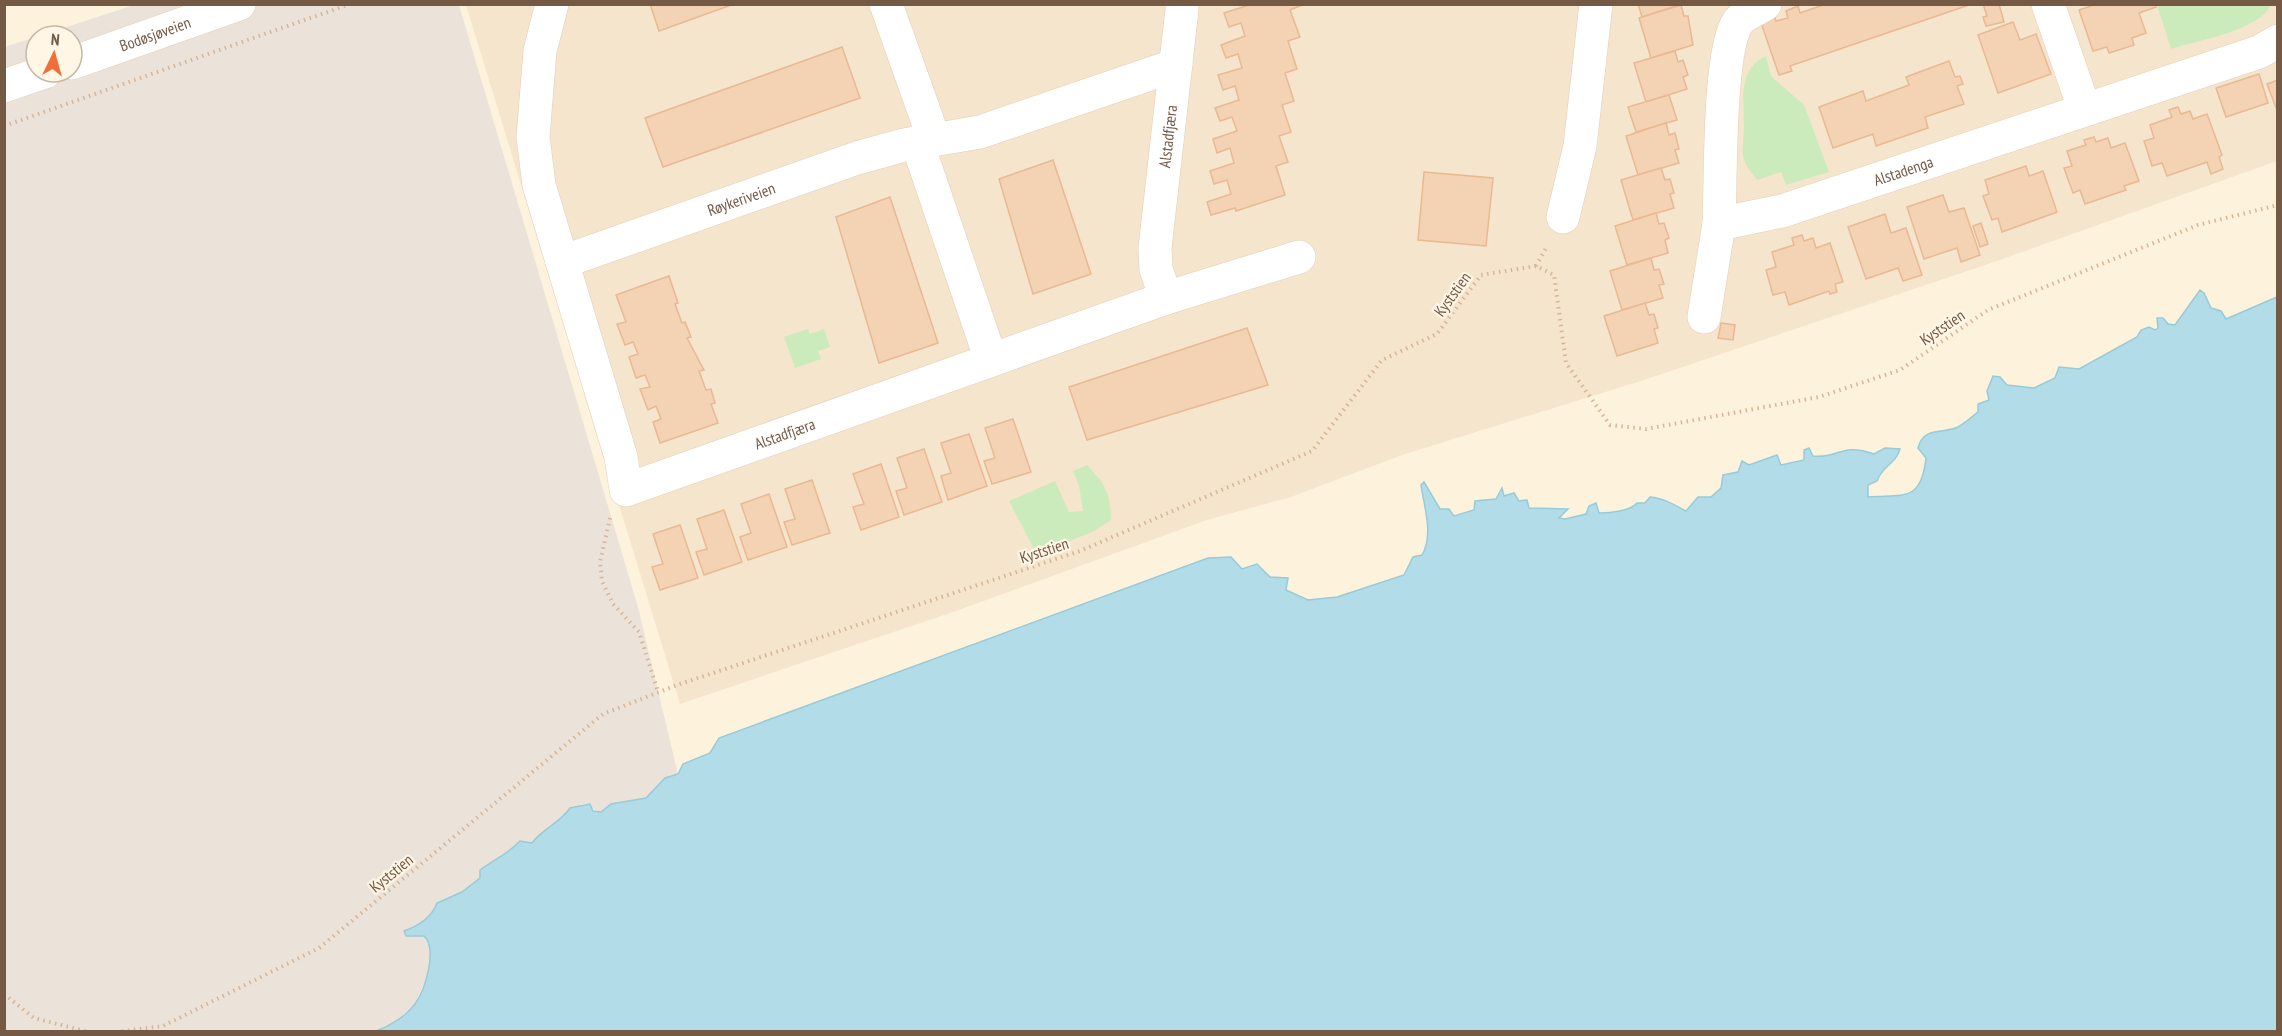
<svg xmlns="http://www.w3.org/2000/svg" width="2282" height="1036" viewBox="0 0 2282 1036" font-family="'PT Sans Narrow',sans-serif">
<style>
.residential{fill:#f5e5cc}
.industrial{fill:#ebe3da}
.green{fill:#ccebbc}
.water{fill:#b2dce7;stroke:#97cbda;stroke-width:1.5}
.building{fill:#f4d2b4;stroke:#e8b993;stroke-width:1.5}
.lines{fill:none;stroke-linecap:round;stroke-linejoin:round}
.minor-casing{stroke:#e1cfb9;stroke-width:34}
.path{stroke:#d8b597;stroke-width:4;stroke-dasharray:1.5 4.5;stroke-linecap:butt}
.minor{stroke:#fff;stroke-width:33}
.labels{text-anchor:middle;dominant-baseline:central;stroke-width:4.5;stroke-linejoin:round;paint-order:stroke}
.street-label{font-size:16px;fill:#745945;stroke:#fff6e5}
</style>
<rect width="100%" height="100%" fill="#fdf3dd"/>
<path class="residential" d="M466,5H2277V161L2000,260L1644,380L1402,455L1291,497L1207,520L956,611L680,704Z"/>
<path class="industrial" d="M134,5H459L638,607L678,774L665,778L646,798L611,804L601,812L582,804L575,809L570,808L562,819L550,825L532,843L520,841L507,855L494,860L480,878L462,892L437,902L434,910L417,927L404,931L406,936H424L429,940L431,951L427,976L415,1004L390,1026L376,1032L5,1031L4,47L36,37V72H72V36H39Z"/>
<g class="green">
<path d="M2157,5V4L2271,5C2258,31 2199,40 2171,49Z"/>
<path d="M1766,56L1771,76L1804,105L1829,172L1786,185L1781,172L1757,180C1753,174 1746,167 1744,160C1741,151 1744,137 1744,127C1744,102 1737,69 1766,56Z"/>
<path d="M808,329L810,334L824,329L830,347L818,351L821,359L795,368L784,337Z"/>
<path d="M1087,465C1106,485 1110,492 1111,520L1094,531L1037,555L1009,501L1055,481L1069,512L1083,511L1079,486L1073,471Z"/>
</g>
<path class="water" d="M2200,290L2204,293L2211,308L2221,311L2226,319L2277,297V1031H376C390,1026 406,1016 415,1004C425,990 438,949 424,936H406L404,931C418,926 432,917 437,903L462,892L480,878V870C495,859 508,854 520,841L532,843C543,828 560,823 570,808L590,804L593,811L601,812L611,804L646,798L665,778L678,774L683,764L710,753L719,738L1208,558L1231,557L1242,569L1257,564L1270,577L1288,578L1286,590L1308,600L1337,597L1404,575L1413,557L1422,555C1434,534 1424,507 1421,485L1424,482L1440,509H1449L1454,516L1474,510L1475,501L1496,499L1502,488L1504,496L1514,493L1519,501L1527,500L1529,508L1568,509L1559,518L1565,519L1586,514L1589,506L1596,503L1599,513C1611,513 1630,511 1637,503H1645L1650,497C1663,498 1675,505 1686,511L1698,497H1711L1721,488L1723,475L1738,472L1742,461L1749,465L1777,455L1781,465L1804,460V450L1809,448L1813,456C1838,459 1841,442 1874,454L1885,448L1900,449C1896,464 1882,466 1877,481L1868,485V497C1903,494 1921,503 1926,458L1918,448C1923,426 1944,434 1958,427C1965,423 1972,417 1978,412V404L1989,400L1987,391L1993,376L2000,377L2007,385L2034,388L2055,378L2059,367L2079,369L2137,337L2141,330L2149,327L2155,330L2158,328L2157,318H2163L2168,324L2175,325Z"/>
<g class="building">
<path d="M650,4H734L659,31Z"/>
<path d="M1638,4H1682L1642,17Z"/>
<path d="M1826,4H1972L1790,66L1792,71L1779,75L1759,17L1773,12L1776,21L1788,18L1786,11L1798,6L1800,13Z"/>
<path d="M1983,4H1999L2004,22L1986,26L1983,17L1987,16Z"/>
<path d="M2097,4H2155L2156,7L2139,13L2146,33L2132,38L2134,45L2109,53L2107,47L2093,51L2079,10Z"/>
<path d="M1249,5H1302L1290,10L1300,37L1288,41L1297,69L1285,73L1294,101L1282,105L1291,132L1279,136L1288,162L1276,166L1285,195L1236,211L1235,208L1211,215L1207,202L1231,194L1227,180L1214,184L1210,171L1234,163L1230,148L1217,153L1213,139L1237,131L1232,117L1220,121L1215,108L1239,100L1235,86L1223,90L1218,75L1242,68L1238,54L1226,58L1221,45L1245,36L1241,23L1229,27L1224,13Z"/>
<path d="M1681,5L1684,16H1688L1693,45L1651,58L1639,18Z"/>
<path d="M2013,22L2020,40L2036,34L2051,74L1998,93L1978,35Z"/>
<path d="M842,47L860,98L663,167L645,118Z"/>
<path d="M1675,51L1678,62L1683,60L1688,75L1683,77L1687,89L1646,102L1634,63Z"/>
<path d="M1949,61L1955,77L1960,76L1963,84L1957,86L1964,104L1925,117L1928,128L1876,146L1873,134L1833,148L1819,107L1863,91L1866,101L1909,85L1906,77Z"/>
<path d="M2259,74L2268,103L2226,117L2216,88Z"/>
<path d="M2278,80V113L2267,84Z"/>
<path d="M1669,95L1677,120L1636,132L1628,107Z"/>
<path d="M2178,107L2181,114L2190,111L2193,119L2207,114L2222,155L2219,157L2223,169L2211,174L2207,162L2167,176L2162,163L2152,166L2144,141L2154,138L2150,125L2172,117L2169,110Z"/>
<path d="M1666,123L1669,135L1675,133L1679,149L1675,150L1679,163L1638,175L1626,136Z"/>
<path d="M2094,137L2096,142L2108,138L2111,148L2125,143L2139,181L2124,186L2126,190L2085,204L2080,190L2073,193L2064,168L2072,166L2067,151L2086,145L2084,140Z"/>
<path d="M1053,160L1091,274L1033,294L999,179Z"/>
<path d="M2026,166L2029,176L2043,171L2057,212L2002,232L1998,218L1992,220L1983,196L1989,194L1985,180Z"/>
<path d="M1661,168L1665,180L1670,179L1674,193L1670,194L1674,208L1633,220L1621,180Z"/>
<path d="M1424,172L1493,178L1486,246L1418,240Z"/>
<path d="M1943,195L1949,212L1964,208L1980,255L1961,262L1957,248L1924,259L1907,207Z"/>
<path d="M890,197L938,343L879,363L836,217Z"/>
<path d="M1656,213L1659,224L1664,223L1669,238L1665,240L1668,253L1627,265L1615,226Z"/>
<path d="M1885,214L1891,233L1906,228L1922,275L1903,281L1898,268L1866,279L1848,227Z"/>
<path d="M1981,223L1988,244L1980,247L1973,226Z"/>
<path d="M1802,235L1804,241L1813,238L1816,248L1830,243L1843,282L1835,284L1837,292L1830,294L1829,291L1789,305L1785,292L1773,295L1766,270L1776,267L1772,252L1794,245L1792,238Z"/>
<path d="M1651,258L1654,270L1659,269L1664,284L1659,285L1663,298L1622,310L1610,271Z"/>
<path d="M669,276L678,303L675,304L682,323L685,322L691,337L687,338L704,370L699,371L706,390L711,389L715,403L711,404L718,423L660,443L653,422L661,419L656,406L648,410L640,389L650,387L645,375L636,378L629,357L638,354L633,342L625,345L617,324L626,322L616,295Z"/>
<path d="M1645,303L1649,315L1654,314L1658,328L1654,329L1658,343L1617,356L1604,316Z"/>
<path d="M1721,323L1735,325L1733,340L1718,338Z"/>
<path d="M1247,328L1268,385L1087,440L1069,387Z"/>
<path d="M1013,419L1031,472L992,484L984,461L995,458L985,428Z"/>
<path d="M969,434L987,486L948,500L941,476L951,473L941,443Z"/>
<path d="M924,449L942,502L904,515L896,491L907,488L897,458Z"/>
<path d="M881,464L899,517L861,530L853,507L864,504L853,474Z"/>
<path d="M812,480L830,533L792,545L784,522L795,519L785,489Z"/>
<path d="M769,494L787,547L748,560L740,537L751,533L741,504Z"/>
<path d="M724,510L742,562L704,575L696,552L707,549L697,519Z"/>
<path d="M680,525L698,578L660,590L652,567L663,564L653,534Z"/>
</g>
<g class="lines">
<defs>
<g id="minor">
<path id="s1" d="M552,4L540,51L533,137L539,185L621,457L626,490L1166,298L1299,257"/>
<path d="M886,4L934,139"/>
<path id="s2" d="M1765,4C1758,9 1743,15 1738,22C1718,51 1721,184 1719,224L1782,211L2259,52L2278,41"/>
<path d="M2048,4L2084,108"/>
<path id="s3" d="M72,63L239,4"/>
<path d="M4,86L45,72"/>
<path d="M917,142L991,360"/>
<path d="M1563,217L1580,146L1596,4"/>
<path id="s4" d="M562,262L857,158L904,145L980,132L1176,65"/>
<path id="s5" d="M1166,298L1156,269L1155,248L1182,9"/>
<path d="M1704,317L1719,224"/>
</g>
</defs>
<use href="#minor" class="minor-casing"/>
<g class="path">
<path d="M4,126L350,4"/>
<path d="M1536,266L1547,246"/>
<path d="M610,518L600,562L602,581L613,604L639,632L658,692"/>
<path d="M4,994L34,1018L89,1032"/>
<path d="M116,1032L163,1026L319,948L603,714L677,685L1080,551L1312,451L1382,360L1437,334L1481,275L1536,266L1554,275L1566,363L1610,425L1646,429L1819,397L1900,370L1988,310L2198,225L2278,205"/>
</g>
<use href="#minor" class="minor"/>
</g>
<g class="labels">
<g class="street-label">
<text stroke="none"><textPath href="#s3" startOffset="88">Bodøsjøveien</textPath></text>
<text stroke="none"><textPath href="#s5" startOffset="164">Alstadfjæra</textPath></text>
<text stroke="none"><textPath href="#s2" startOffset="429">Alstadenga</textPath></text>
<text stroke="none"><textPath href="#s4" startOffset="190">Røykeriveien</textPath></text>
<text transform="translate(1452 294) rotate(-54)">Kyststien</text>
<text transform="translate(1942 327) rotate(-34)">Kyststien</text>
<text stroke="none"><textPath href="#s1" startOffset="669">Alstadfjæra</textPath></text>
<text transform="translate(1044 550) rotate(-18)">Kyststien</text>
<text transform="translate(391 873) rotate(-39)">Kyststien</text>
</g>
</g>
<rect width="2282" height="1036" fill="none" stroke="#745945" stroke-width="12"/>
<g transform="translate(54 54) rotate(5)"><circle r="28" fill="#fff6e5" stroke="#c7b7a5" stroke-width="1.5"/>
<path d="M0-4.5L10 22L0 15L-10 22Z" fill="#ef6f3a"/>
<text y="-9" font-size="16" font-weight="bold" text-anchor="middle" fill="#745945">N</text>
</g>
</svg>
